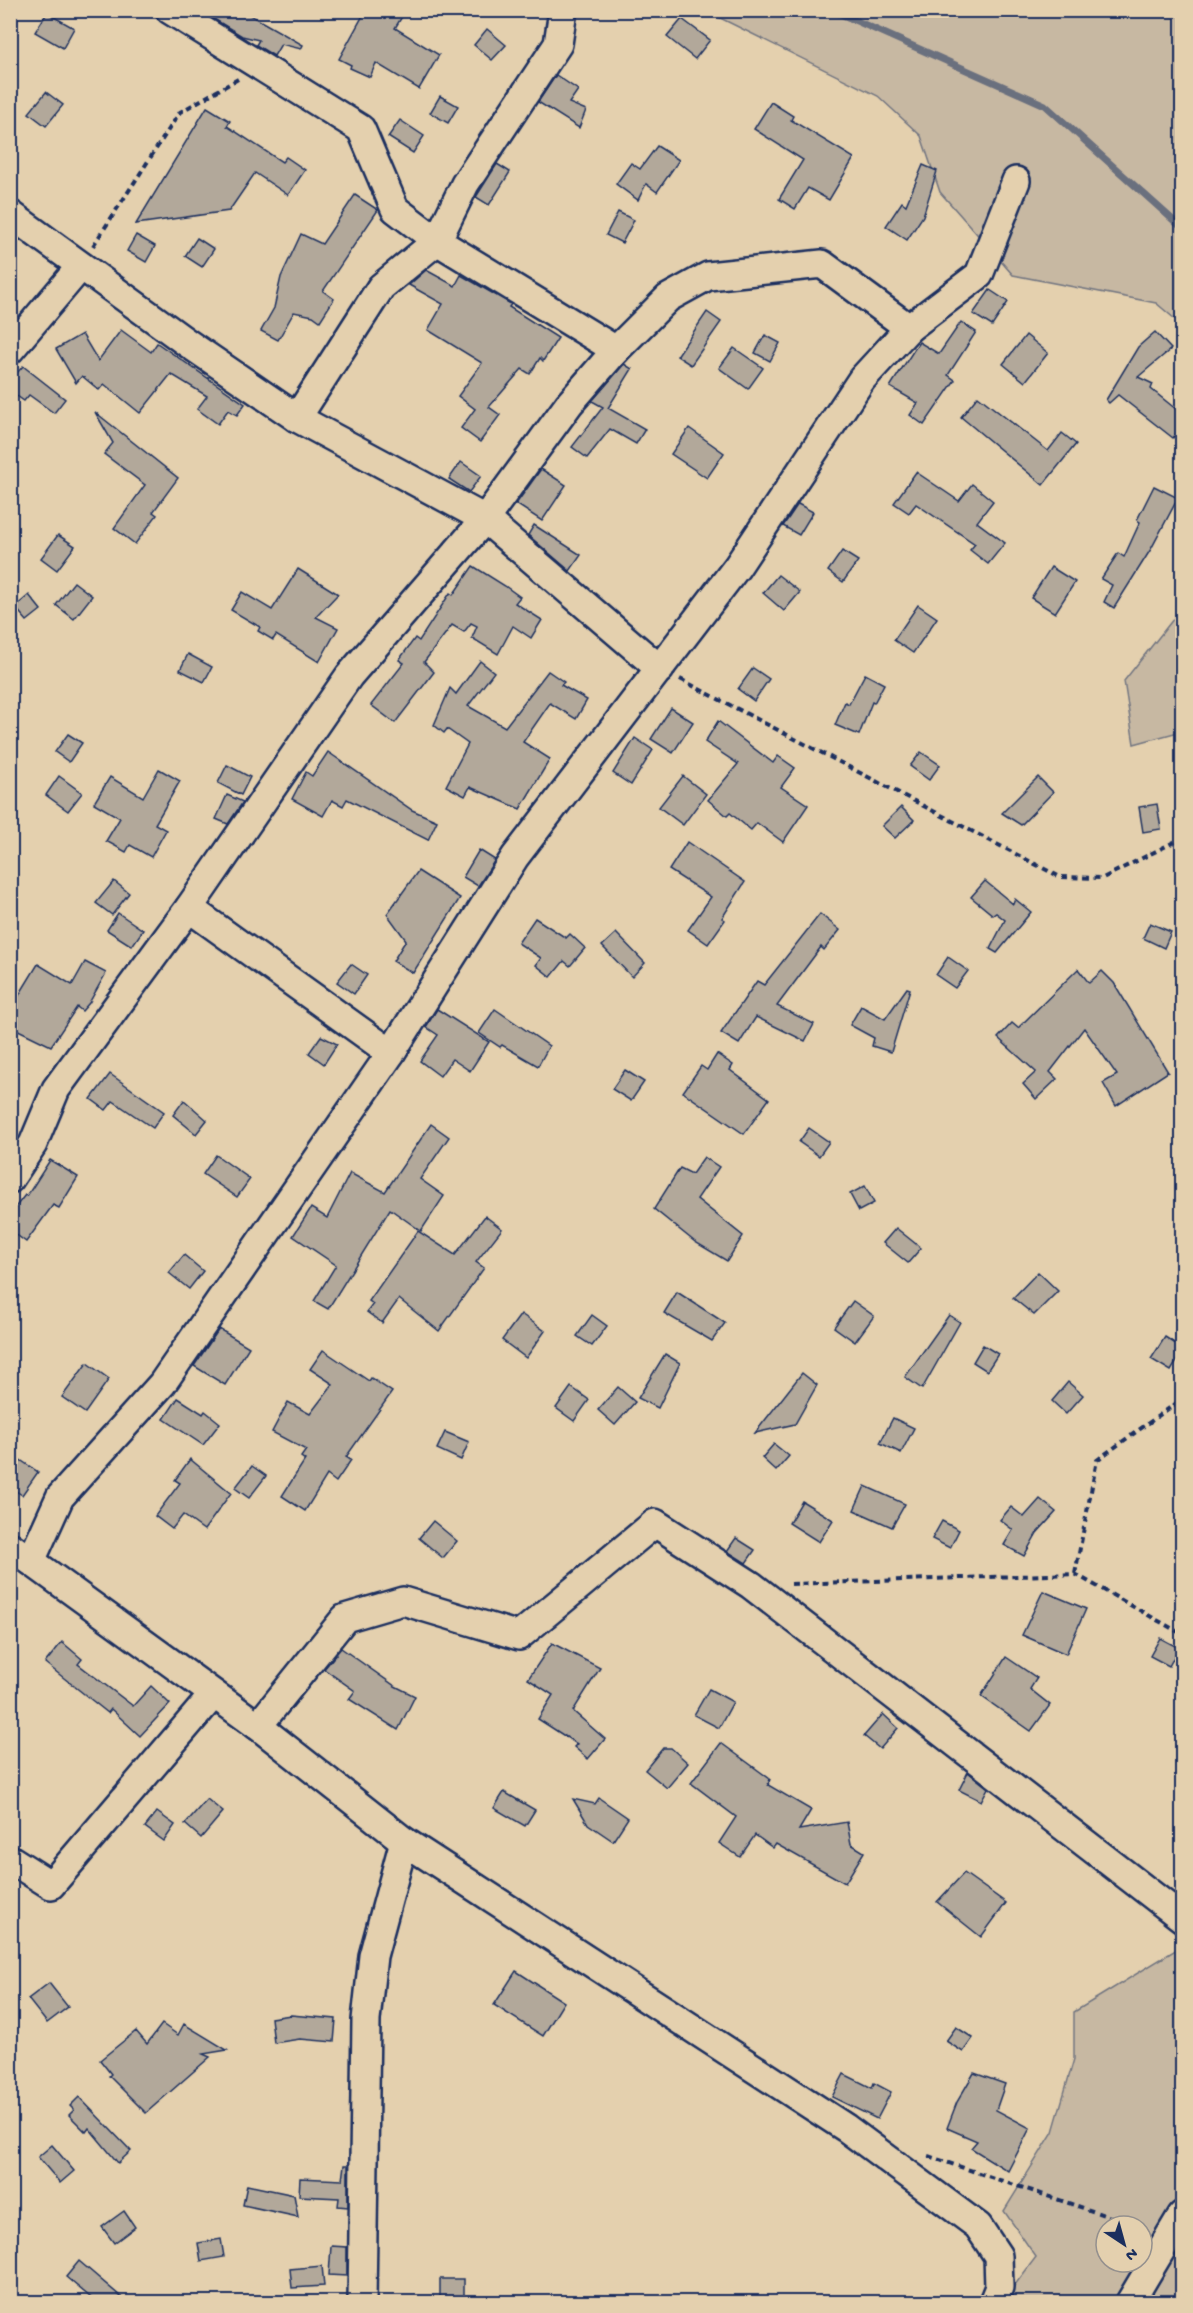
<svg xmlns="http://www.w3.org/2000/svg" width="1193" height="2313" viewBox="0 0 1193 2313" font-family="'Gochi Hand',sans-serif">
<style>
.green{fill:#c7b8a2;stroke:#717480;stroke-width:1.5;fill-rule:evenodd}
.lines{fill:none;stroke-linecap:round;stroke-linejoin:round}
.stream{stroke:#6b6f7e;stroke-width:7}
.building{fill:#b2a89a;stroke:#1b2f5e;stroke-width:1.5}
.minor-casing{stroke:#1b2f5e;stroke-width:32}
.path{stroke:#1b2f5e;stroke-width:4;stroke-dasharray:6 4.5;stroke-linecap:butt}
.minor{stroke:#e4d0ae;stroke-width:27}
</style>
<rect width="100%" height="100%" fill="#e4d0ae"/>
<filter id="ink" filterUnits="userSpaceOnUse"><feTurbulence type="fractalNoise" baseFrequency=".0167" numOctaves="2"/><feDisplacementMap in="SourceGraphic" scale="12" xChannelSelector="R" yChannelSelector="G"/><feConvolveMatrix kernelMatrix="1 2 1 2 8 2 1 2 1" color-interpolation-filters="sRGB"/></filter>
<g filter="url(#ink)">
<g class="green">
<path d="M706,11H1182V325L1156,303L1013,275L940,192L921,136L878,96Z"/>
<path d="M1182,608V731L1134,744L1124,681Z"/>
<path d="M1182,1946V2302H1002L1036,2257L1004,2211L1053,2132L1074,2059V2012ZM1106,2226H1142V2262H1106Z"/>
</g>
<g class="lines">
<path class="stream" d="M832,10L1045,105L1182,228"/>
</g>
<g class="building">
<path d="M212,10H251L250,15L303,45L301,49L281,44L274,56L256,45L259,40L242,36L209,16Z"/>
<path d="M366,10L382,16L386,10H406L395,28L439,55L419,89L376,63L370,77L350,68L351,65L339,59Z"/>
<path d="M47,13L74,28L63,48L35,32Z"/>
<path d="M682,19L710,40L695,59L667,37Z"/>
<path d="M487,29L506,45L492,60L474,45Z"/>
<path d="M556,75L578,90L569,103L586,110L579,128L538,102Z"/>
<path d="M46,92L63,105L46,126L29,113Z"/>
<path d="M440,96L458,106L448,123L430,113Z"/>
<path d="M771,102L793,116L791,120L854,158L829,200L808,188L795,209L779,199L803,160L754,129Z"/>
<path d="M207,107L230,121L227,126L282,162L286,157L305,170L288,195L255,173L229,211L136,224Z"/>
<path d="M400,120L424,136L413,153L388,137Z"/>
<path d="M657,146L679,160L657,192L646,184L638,200L616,184L631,163L640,169Z"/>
<path d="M497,164L510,172L489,205L476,197Z"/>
<path d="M923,165L937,171L923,216L907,240L886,226L902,202L906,205Z"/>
<path d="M355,195L378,210L323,291L334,299L320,321L313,316L294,312L278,340L261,331L274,308L281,277L301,234L322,244Z"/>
<path d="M618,212L634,220L622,243L606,235Z"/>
<path d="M136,235L155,246L146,262L127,251Z"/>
<path d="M197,238L214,249L202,267L185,256Z"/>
<path d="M426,270L455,286L461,275L511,304L509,307L558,338L543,361L540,358L530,374L522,369L489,407L500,415L480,442L461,428L475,409L458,396L482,363L428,330L443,304L409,285Z"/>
<path d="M990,290L1008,302L992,326L973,314Z"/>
<path d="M707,312L721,322L691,365L677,356Z"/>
<path d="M961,322L976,332L948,375L955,380L924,425L910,415L918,403L890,387L919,342L939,354Z"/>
<path d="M121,330L151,352L157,343L245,404L237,415L228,410L218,424L197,409L207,396L171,374L140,413L104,384L99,390L82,376L76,383L56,349L82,334L98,361Z"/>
<path d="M1155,332L1171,349L1138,377L1153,384L1151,389L1182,414V426L1173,438L1118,395L1109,403L1106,400L1138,347Z"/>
<path d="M765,335L780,343L770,361L755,353Z"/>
<path d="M1026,335L1048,353L1025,382L1003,364Z"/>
<path d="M734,348L763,368L748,389L719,368Z"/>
<path d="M624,364L632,369L608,408L645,429L636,444L610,429L587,458L572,447L603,407L592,401Z"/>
<path d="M23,366L65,399L54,413L29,395L24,401L10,391V381Z"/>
<path d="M978,396L1048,451L1062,433L1076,444L1043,485L961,417Z"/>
<path d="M95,412L178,478L153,512L157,515L135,544L114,528L145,485L104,454L113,443Z"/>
<path d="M689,428L724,453L707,478L671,454Z"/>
<path d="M461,462L481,476L469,492L449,479Z"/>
<path d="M541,469L566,485L542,521L516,504Z"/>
<path d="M916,472L959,501L972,484L993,501L977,522L1005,543L988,564L970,550L975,544L916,504L909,513L894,503Z"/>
<path d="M1154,486L1178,498L1151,549L1114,608L1104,602L1112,585L1101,579L1118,553L1124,557L1140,522L1137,520Z"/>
<path d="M798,504L813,512L799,535L783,526Z"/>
<path d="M534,525L581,555L570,571L528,535Z"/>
<path d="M58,535L75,546L57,570L41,558Z"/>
<path d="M842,551L858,561L843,582L828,571Z"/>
<path d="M473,566L505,586L520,597L515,603L542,620L531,638L513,626L498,654L472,638L477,626L471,623L464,632L452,625L424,662L434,672L395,723L371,705L404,663L399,660L415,638L419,641L450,593L453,595Z"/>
<path d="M1051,567L1075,582L1055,613L1031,598Z"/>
<path d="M298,569L338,594L316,617L338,628L319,662L276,635L273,640L258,631L260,627L231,610L242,592L272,610Z"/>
<path d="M778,575L800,592L784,611L763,593Z"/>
<path d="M74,582L92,596L74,619L56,605Z"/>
<path d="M29,595L41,610L27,621L15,607Z"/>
<path d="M918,605L937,618L913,653L894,640Z"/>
<path d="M188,654L212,667L204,682L180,670Z"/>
<path d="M480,661L494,672L468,706L505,727L548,671L564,682L561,685L587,700L576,719L550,703L523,742L550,759L520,809L470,787L465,796L446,786L468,744L447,729L444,733L434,725L450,688L456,694Z"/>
<path d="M753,668L769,679L754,701L738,689Z"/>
<path d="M865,674L884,684L874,703L872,702L859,735L835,725L845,702L849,704Z"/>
<path d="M671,708L693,722L673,753L651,739Z"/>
<path d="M718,721L773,763L778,756L795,768L781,787L808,805L783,842L757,823L751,830L730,813L727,816L708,800L738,764L705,742Z"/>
<path d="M68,734L82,743L69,762L55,752Z"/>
<path d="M635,738L653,750L631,785L613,773Z"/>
<path d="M328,752L412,810L437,821L428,840L347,799L343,806L332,800L323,816L292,799L306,772L312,776Z"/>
<path d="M921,752L940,765L929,780L910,766Z"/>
<path d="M227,765L250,777L241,795L218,783Z"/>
<path d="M159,769L180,781L155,824L166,830L151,857L130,845L126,852L106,841L120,818L94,803L110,777L143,797Z"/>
<path d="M59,776L82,793L68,811L46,795Z"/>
<path d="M683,776L706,794L683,825L659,807Z"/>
<path d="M1038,777L1053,792L1021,825L1002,813Z"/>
<path d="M227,795L243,802L228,824L216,819Z"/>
<path d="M1157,804L1161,829L1143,832L1139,807Z"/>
<path d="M901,807L914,820L895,838L882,826Z"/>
<path d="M687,842L745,882L722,918L725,920L708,944L688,930L711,897L669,870Z"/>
<path d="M479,850L495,860L478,886L463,877Z"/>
<path d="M418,871L460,898L413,973L393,961L406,940L387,914Z"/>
<path d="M114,881L129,893L112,915L96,903Z"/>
<path d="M985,881L1013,904L1015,899L1031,912L997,953L990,949L1005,920L996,913L993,915L971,897Z"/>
<path d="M118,913L143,930L132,946L107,930Z"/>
<path d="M820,914L840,930L824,950L821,947L777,1006L814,1024L805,1041L756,1017L739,1044L721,1033L757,981L764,985Z"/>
<path d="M535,918L566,938L570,934L585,948L570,966L564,961L551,977L536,965L541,958L518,943Z"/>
<path d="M1150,923L1171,932L1164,948L1143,938Z"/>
<path d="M616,933L645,963L632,977L602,946Z"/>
<path d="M948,957L968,971L955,988L936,975Z"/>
<path d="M85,962L106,973L89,1003L82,1011L77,1007L51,1046L10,1026V1010L38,964L72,985Z"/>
<path d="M351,964L367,975L354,994L337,982Z"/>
<path d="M1078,969L1089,983L1102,971L1114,983L1168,1072L1116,1106L1103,1083L1117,1075L1084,1028L1050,1072L1057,1079L1036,1099L1023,1084L1036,1072L998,1038L1012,1023L1018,1028Z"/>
<path d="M907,988L910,989L891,1052L872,1046L874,1038L850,1025L861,1006L885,1019Z"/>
<path d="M437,1009L489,1042L470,1071L452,1059L440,1076L420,1061L438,1035L426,1027Z"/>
<path d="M495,1009L549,1046L538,1066L502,1045L500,1047L479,1033Z"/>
<path d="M321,1036L337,1044L324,1064L309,1053Z"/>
<path d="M717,1054L733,1065L730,1070L769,1099L744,1134L683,1092L701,1066L707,1070Z"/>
<path d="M625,1070L644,1082L631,1101L612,1089Z"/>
<path d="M110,1074L164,1112L153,1128L113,1101L106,1110L91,1099Z"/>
<path d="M184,1100L207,1120L196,1134L173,1115Z"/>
<path d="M431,1124L449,1137L420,1179L444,1196L421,1231L390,1209L328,1309L314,1301L336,1265L293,1236L311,1208L327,1218L350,1173L385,1192Z"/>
<path d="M809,1128L829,1142L819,1156L799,1142Z"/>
<path d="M216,1155L250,1179L237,1197L203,1174Z"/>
<path d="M704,1157L719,1167L697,1199L743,1236L727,1261L695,1242L654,1209L680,1168L692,1174Z"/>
<path d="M50,1160L78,1177L59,1208L53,1205L26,1242L10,1230V1214L25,1195L27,1196Z"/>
<path d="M865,1186L874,1203L859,1211L850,1194Z"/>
<path d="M485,1216L502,1229L476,1262L484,1268L439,1331L399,1299L382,1323L367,1312L373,1304L369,1301L418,1231L455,1255Z"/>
<path d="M896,1228L921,1248L908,1263L883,1243Z"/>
<path d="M184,1255L203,1271L189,1289L169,1273Z"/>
<path d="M1038,1272L1058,1291L1034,1315L1013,1298Z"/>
<path d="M677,1292L725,1323L712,1341L664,1313Z"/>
<path d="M853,1301L874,1316L855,1342L834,1327Z"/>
<path d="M521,1314L545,1331L526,1358L502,1340Z"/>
<path d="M592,1315L607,1326L592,1346L577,1336Z"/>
<path d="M949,1315L960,1322L922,1389L905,1377Z"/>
<path d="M219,1329L249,1347L225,1385L194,1366Z"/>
<path d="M1165,1337L1182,1348V1353L1171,1371L1151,1359Z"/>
<path d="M983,1345L998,1354L987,1371L973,1362Z"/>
<path d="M323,1350L369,1381L371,1378L392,1392L346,1457L351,1460L336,1482L327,1475L305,1511L282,1496L305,1460L301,1457L306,1450L272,1432L288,1402L310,1414L333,1384L310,1369Z"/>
<path d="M665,1354L680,1363L658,1408L638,1398Z"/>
<path d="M87,1363L109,1379L85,1413L62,1397Z"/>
<path d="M802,1373L817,1385L795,1424L755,1433Z"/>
<path d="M1068,1382L1083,1395L1066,1414L1052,1401Z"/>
<path d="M571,1387L589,1400L574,1421L556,1408Z"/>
<path d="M618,1387L635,1402L615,1425L598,1410Z"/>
<path d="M178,1398L203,1414L205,1411L220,1423L203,1445L164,1419Z"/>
<path d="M893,1418L914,1428L901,1453L880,1443Z"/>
<path d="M445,1432L469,1442L461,1460L437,1449Z"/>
<path d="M774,1444L789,1456L776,1471L762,1458Z"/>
<path d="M10,1453L38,1472L22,1495L10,1487Z"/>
<path d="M190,1459L231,1493L204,1530L183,1515L172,1529L155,1516L180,1483L175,1480Z"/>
<path d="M252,1466L266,1476L249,1498L235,1488Z"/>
<path d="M865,1486L905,1504L892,1527L854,1510Z"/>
<path d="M1040,1499L1056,1512L1037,1533L1024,1556L1004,1545L1013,1530L1000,1520L1011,1507L1024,1517Z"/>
<path d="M802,1501L833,1520L819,1542L789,1523Z"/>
<path d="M433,1521L457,1541L443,1558L419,1538Z"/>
<path d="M942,1521L959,1530L950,1548L932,1539Z"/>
<path d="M736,1538L755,1550L746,1563L727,1551Z"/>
<path d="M1043,1591L1086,1609L1066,1654L1022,1635Z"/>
<path d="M1160,1638L1179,1648L1169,1666L1150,1656Z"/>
<path d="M62,1642L82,1659L78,1664L133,1706L151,1686L170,1704L140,1736L111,1709L108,1713L45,1663Z"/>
<path d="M552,1643L600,1668L573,1711L605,1739L588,1759L574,1747L577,1744L538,1719L553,1695L528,1679Z"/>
<path d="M341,1648L395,1686L415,1696L398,1730L349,1699L355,1691L324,1669Z"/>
<path d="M1006,1657L1037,1678L1030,1689L1050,1705L1031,1731L981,1696Z"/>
<path d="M709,1689L733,1702L719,1728L694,1715Z"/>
<path d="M883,1714L898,1728L880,1749L864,1736Z"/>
<path d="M721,1743L770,1779L768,1785L811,1810L799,1830L847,1822L851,1844L864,1852L845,1883L776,1844L773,1848L755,1835L740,1857L719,1843L736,1817L691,1783Z"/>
<path d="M663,1748H671L688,1763L667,1788L645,1770Z"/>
<path d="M968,1772L988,1788L981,1801L959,1790Z"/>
<path d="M504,1792L535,1810L525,1826L494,1808Z"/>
<path d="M599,1798L628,1818L613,1841L588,1824L573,1799L595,1804Z"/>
<path d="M207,1799L223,1812L201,1838L185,1824Z"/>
<path d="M157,1812L175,1825L164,1841L145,1827Z"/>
<path d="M964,1873L1006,1903L981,1937L937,1902Z"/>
<path d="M516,1971L564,2002L543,2036L494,2005Z"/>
<path d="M49,1983L68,2007L47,2023L28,1999Z"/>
<path d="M291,2015L336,2019L334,2042L300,2039L274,2043L271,2018Z"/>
<path d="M162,2024L178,2035L184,2024L227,2050L203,2054L210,2057L146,2113L109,2076L111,2074L100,2060L136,2031L147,2044Z"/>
<path d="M956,2027L973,2038L963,2052L946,2041Z"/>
<path d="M974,2073L1005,2084L996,2110L1030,2128L1008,2171L971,2148L977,2141L947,2128L957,2102Z"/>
<path d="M844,2074L872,2088L874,2083L891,2092L877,2119L832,2097Z"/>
<path d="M79,2097L131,2151L118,2163L89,2128L86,2132L69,2115L74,2110L70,2106Z"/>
<path d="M52,2145L74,2171L60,2183L38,2157Z"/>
<path d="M344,2165H348V2207L338,2206L339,2198L299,2196L300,2178L342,2180Z"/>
<path d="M247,2185L294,2195L298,2217L243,2205Z"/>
<path d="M124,2211L135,2227L114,2243L102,2227Z"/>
<path d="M221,2239L224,2257L201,2261L198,2243Z"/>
<path d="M331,2246L347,2247V2276L329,2275Z"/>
<path d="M79,2261L127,2302H96L66,2277Z"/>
<path d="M322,2266L324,2286L292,2288L290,2269Z"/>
<rect x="440" y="2279" width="24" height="18"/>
</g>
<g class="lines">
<defs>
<g id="minor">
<path d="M170,10L361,129L395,209L437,241L616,350"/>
<path d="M10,214L186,342L297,418L485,519L660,669"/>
<path d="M10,350L81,266"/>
<path d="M297,418L381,287L437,241L465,184L558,44L563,10"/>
<path d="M189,908L391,1053"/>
<path d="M10,1179L33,1144L56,1089L189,908L349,676L485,519L569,404L616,350L668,298L708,276L822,264L909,328"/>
<path d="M10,1546L258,1726L404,1841L846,2128L978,2226L998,2256L999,2287L993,2302"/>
<path d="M31,1561L60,1497L162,1384L391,1053L515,857L737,567L862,379L909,328L979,275L1016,181"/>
<path d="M258,1726L345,1618L403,1601L519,1636L655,1523L751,1585L1182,1918"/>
<path d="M10,1859L51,1885L213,1695"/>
<path d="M362,2302L366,2020L373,1956L404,1841"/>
<path d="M1130,2302L1182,2215"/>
</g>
</defs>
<use href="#minor" class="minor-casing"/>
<g class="path">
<path d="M93,246L180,112L238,79"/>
<path d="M680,679L1060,877L1103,878L1182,838"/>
<path d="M1075,1574L1097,1460L1182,1399"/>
<path d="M791,1584L1075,1574L1182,1634"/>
<path d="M928,2156L1137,2226"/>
</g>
<use href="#minor" class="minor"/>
</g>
</g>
<rect width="1193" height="2313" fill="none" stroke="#e4d0ae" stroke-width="36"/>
<rect x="18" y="18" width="1157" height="2277" fill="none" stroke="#1b2f5e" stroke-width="2" filter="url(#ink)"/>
<g transform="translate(1124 2244) rotate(144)"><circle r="28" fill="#e4d0ae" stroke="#94908e" stroke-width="1.5"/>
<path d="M0-4.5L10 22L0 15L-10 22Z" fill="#1b2f5e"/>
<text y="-9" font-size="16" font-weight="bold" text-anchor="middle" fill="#1b2f5e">N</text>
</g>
</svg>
